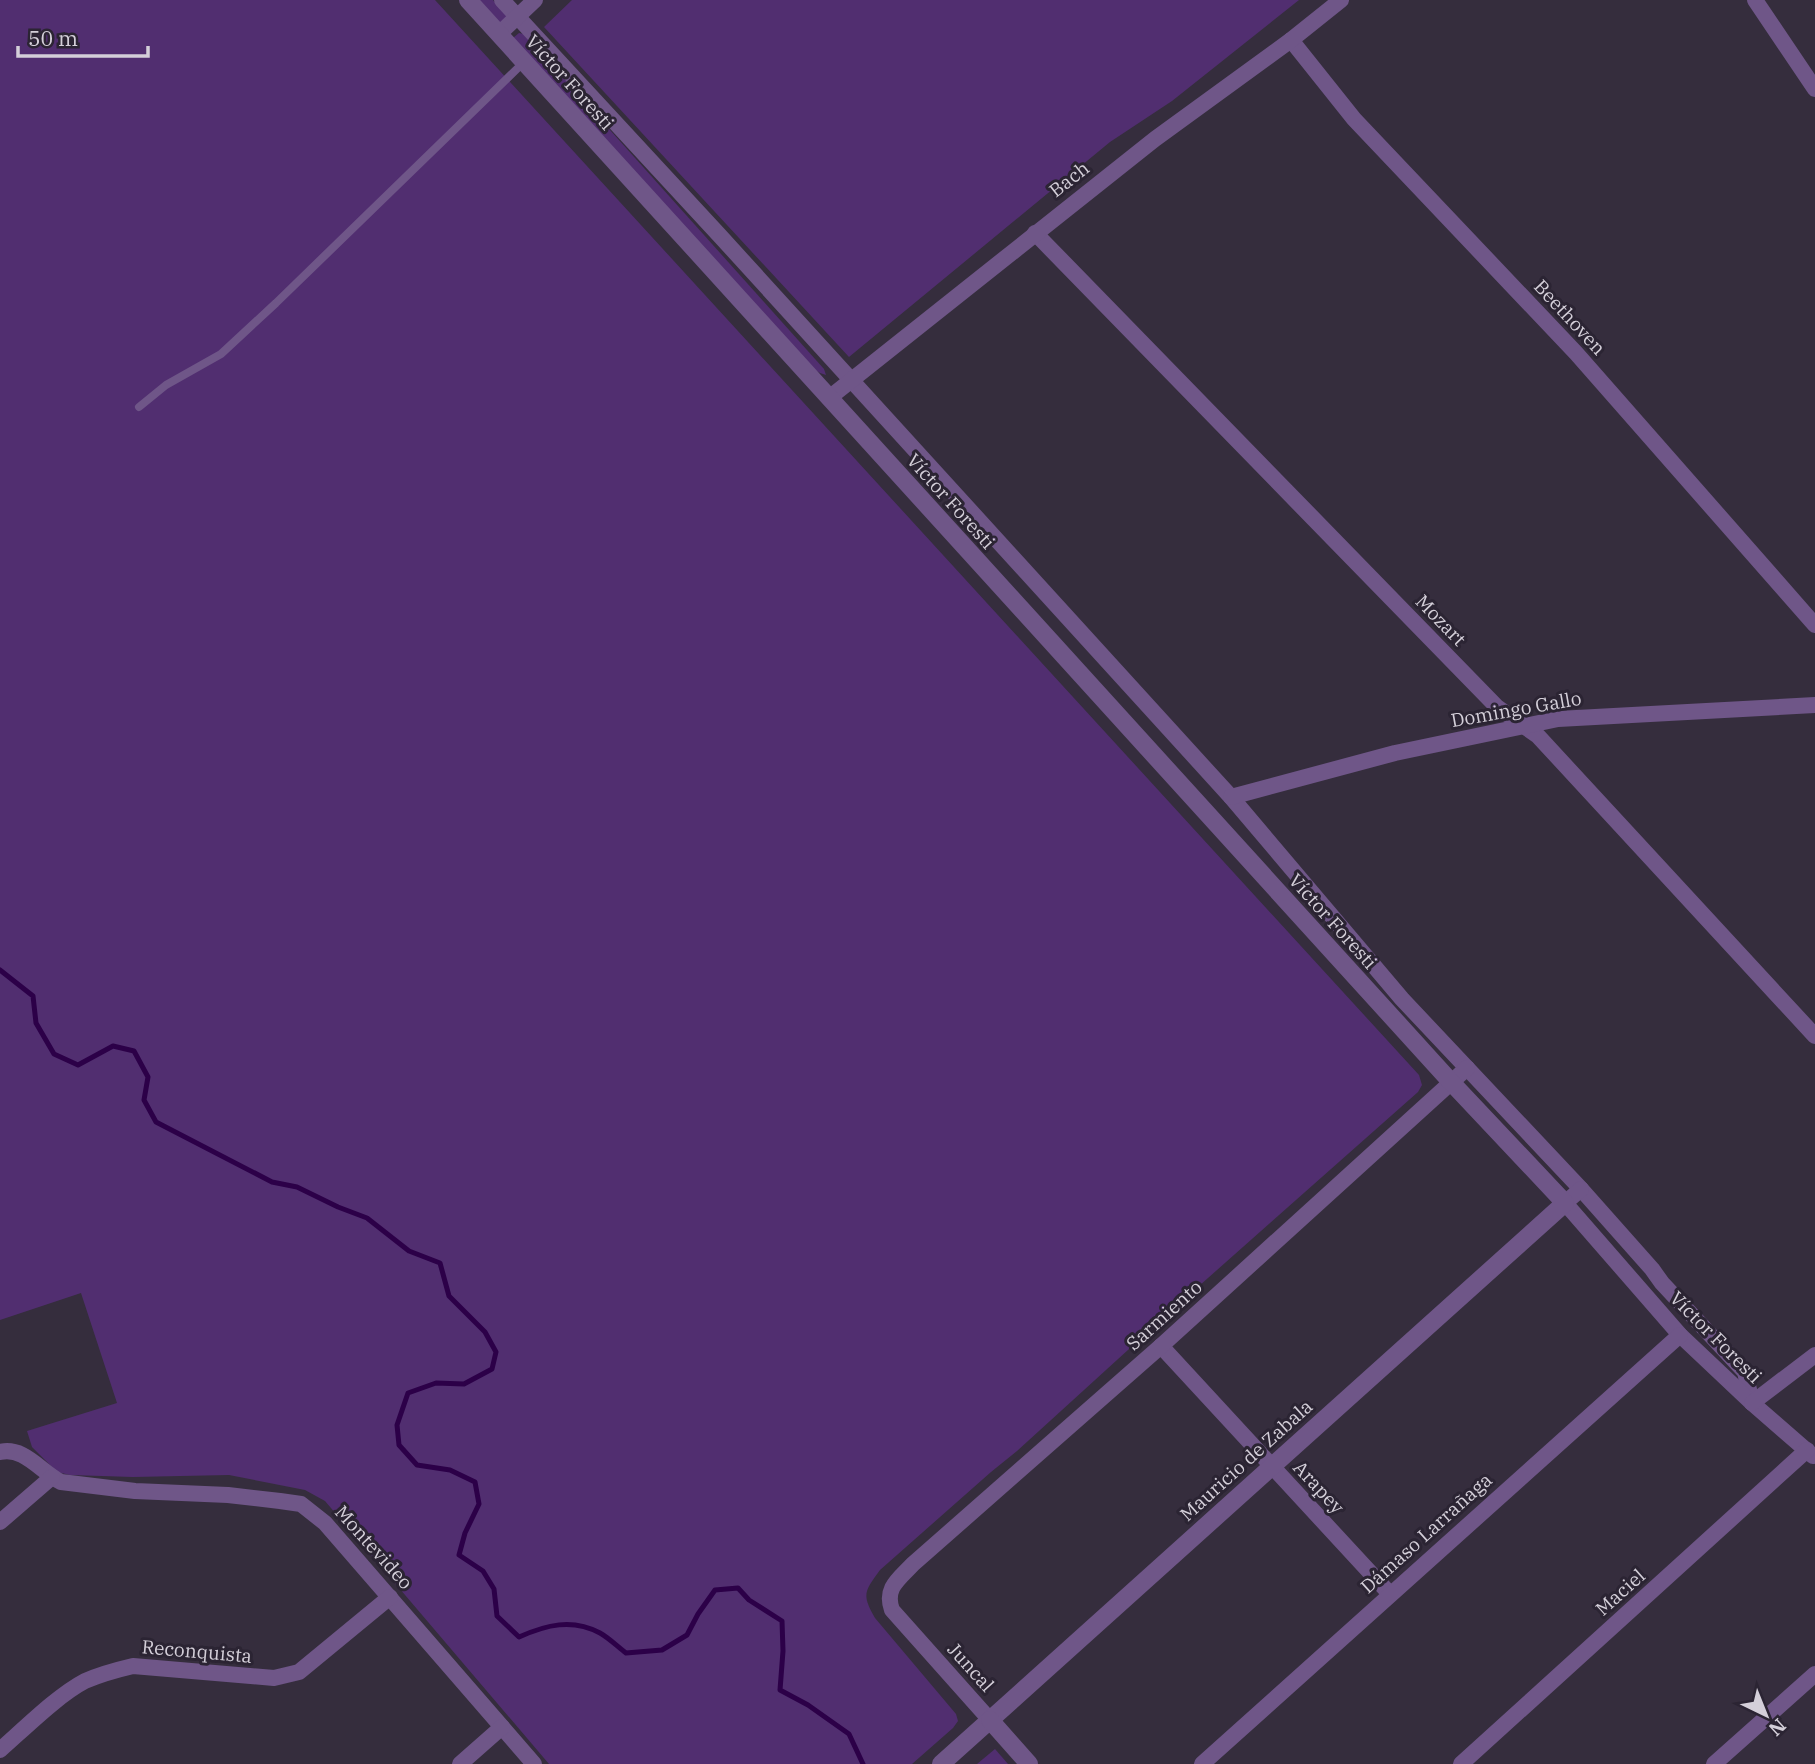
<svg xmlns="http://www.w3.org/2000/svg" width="1815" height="1764" viewBox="0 0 1815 1764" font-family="'IBM Plex Serif',serif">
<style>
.green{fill:#512e70}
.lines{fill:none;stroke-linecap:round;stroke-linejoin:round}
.stream{stroke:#2c0048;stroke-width:5}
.service{stroke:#6f5688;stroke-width:8}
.minor{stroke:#6f5688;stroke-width:16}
.tertiary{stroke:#6f5688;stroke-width:18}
.labels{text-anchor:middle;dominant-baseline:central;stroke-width:6;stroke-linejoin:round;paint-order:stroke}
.street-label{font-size:19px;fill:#d4cfd9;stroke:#2b2433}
</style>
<rect width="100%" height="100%" fill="#352d3d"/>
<g class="green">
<path d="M0,0H435L1419,1075L1422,1085L1418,1092L1173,1309L1017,1451L991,1472L880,1570C865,1591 861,1594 875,1618L956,1714L958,1721L953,1728L912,1764H549L325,1501L305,1490L229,1475L133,1477L70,1475L57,1472L32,1447L27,1431L117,1403L81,1293L0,1320Z"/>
<path d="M479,0H493L508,17L501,24Z"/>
<path d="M572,0H1299L1172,101L1110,142L849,357L544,27Z"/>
<path d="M519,33L524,34L824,369L826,375L820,373L810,367L513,38Z"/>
<path d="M995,1749L1008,1764H977Z"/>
</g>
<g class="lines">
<path class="stream" d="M0,970L33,996L36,1023L54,1054L78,1065L113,1046L134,1051L148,1077L144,1100L156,1122L272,1182L297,1187L338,1207L367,1218L409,1251L440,1263L449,1296L485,1332L496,1352L492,1369L464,1384L436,1383L408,1393L397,1425L399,1445L417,1465L450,1470L475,1482L479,1504L465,1533L459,1555L483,1571L494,1589L497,1616L519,1637C546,1625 572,1618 600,1633C609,1638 618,1647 626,1653L662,1650L687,1635L698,1614L715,1590L738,1588L749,1600L782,1621L783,1651L780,1690L808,1705L849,1734L863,1764"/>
<path class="service" d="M139,407L166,385L221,354L276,303L523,63"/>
<g class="minor">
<path d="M502,0L721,237L1231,797L1402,999L1581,1189L1652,1269L1662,1283L1745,1372L1752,1403"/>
<path d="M1755,0L1815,89"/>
<path d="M499,34L535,0"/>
<path d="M1291,40L1354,119L1576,353L1815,625"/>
<path d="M1035,233L1497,707L1538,736L1815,1036"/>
<path d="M829,398L1155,139L1291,40L1341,0"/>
<path d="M1231,797L1395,753L1558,719L1815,705"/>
<path d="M1581,1189L1565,1203L1680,1335L1752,1403L1813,1456"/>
<path d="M1161,1346L1390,1594"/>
<path d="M1752,1403L1815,1355"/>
<path d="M0,1452C24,1446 41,1472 61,1482L135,1491L228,1495L280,1501L301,1504L325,1523L534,1764"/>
<path d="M0,1522L52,1477"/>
<path d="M990,1720L892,1610C884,1588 899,1579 913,1564L1161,1346L1467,1068"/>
<path d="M0,1750C24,1729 58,1695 85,1681C101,1674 116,1670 133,1666L274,1678L299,1672L390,1597"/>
<path d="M460,1764L502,1727"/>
<path d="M1202,1764L1680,1335"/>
<path d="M1461,1764L1807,1450"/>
<path d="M1714,1764L1815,1674"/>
</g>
<g class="tertiary">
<path d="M468,0L1451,1082L1565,1203L941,1764"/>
<path d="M990,1720L1029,1764"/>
</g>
</g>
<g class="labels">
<g class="street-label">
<text transform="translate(570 82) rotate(48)">Víctor Foresti</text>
<text transform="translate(1069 179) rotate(-38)">Bach</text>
<text transform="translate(1570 317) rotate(47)">Beethoven</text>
<text transform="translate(951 501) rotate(48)">Víctor Foresti</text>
<text transform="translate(1441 620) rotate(46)">Mozart</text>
<text transform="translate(1516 709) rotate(-10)">Domingo Gallo</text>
<text transform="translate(1333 921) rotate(48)">Víctor Foresti</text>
<text transform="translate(1164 1315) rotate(-42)">Sarmiento</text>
<text transform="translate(1716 1337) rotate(45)">Víctor Foresti</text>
<text transform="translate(1246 1460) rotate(-42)">Mauricio de Zabala</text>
<text transform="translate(1319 1487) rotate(47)">Arapey</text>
<text transform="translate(1426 1533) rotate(-42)">Dámaso Larrañaga</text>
<text transform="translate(374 1547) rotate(48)">Montevideo</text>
<text transform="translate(1620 1592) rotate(-42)">Maciel</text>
<text transform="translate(197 1651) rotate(5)">Reconquista</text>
<text transform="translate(971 1667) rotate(48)">Juncal</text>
</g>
</g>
<g transform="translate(1766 1715) rotate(137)" stroke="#2b2433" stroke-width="5" paint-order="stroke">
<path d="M0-5L12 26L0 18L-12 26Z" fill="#d4cfd9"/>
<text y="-10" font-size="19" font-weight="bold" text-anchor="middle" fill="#d4cfd9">N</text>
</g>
<path d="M18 46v10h130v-10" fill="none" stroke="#d4cfd9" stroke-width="3.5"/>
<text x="28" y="46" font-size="21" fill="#d4cfd9" stroke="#2b2433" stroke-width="5" paint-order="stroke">50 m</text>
</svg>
